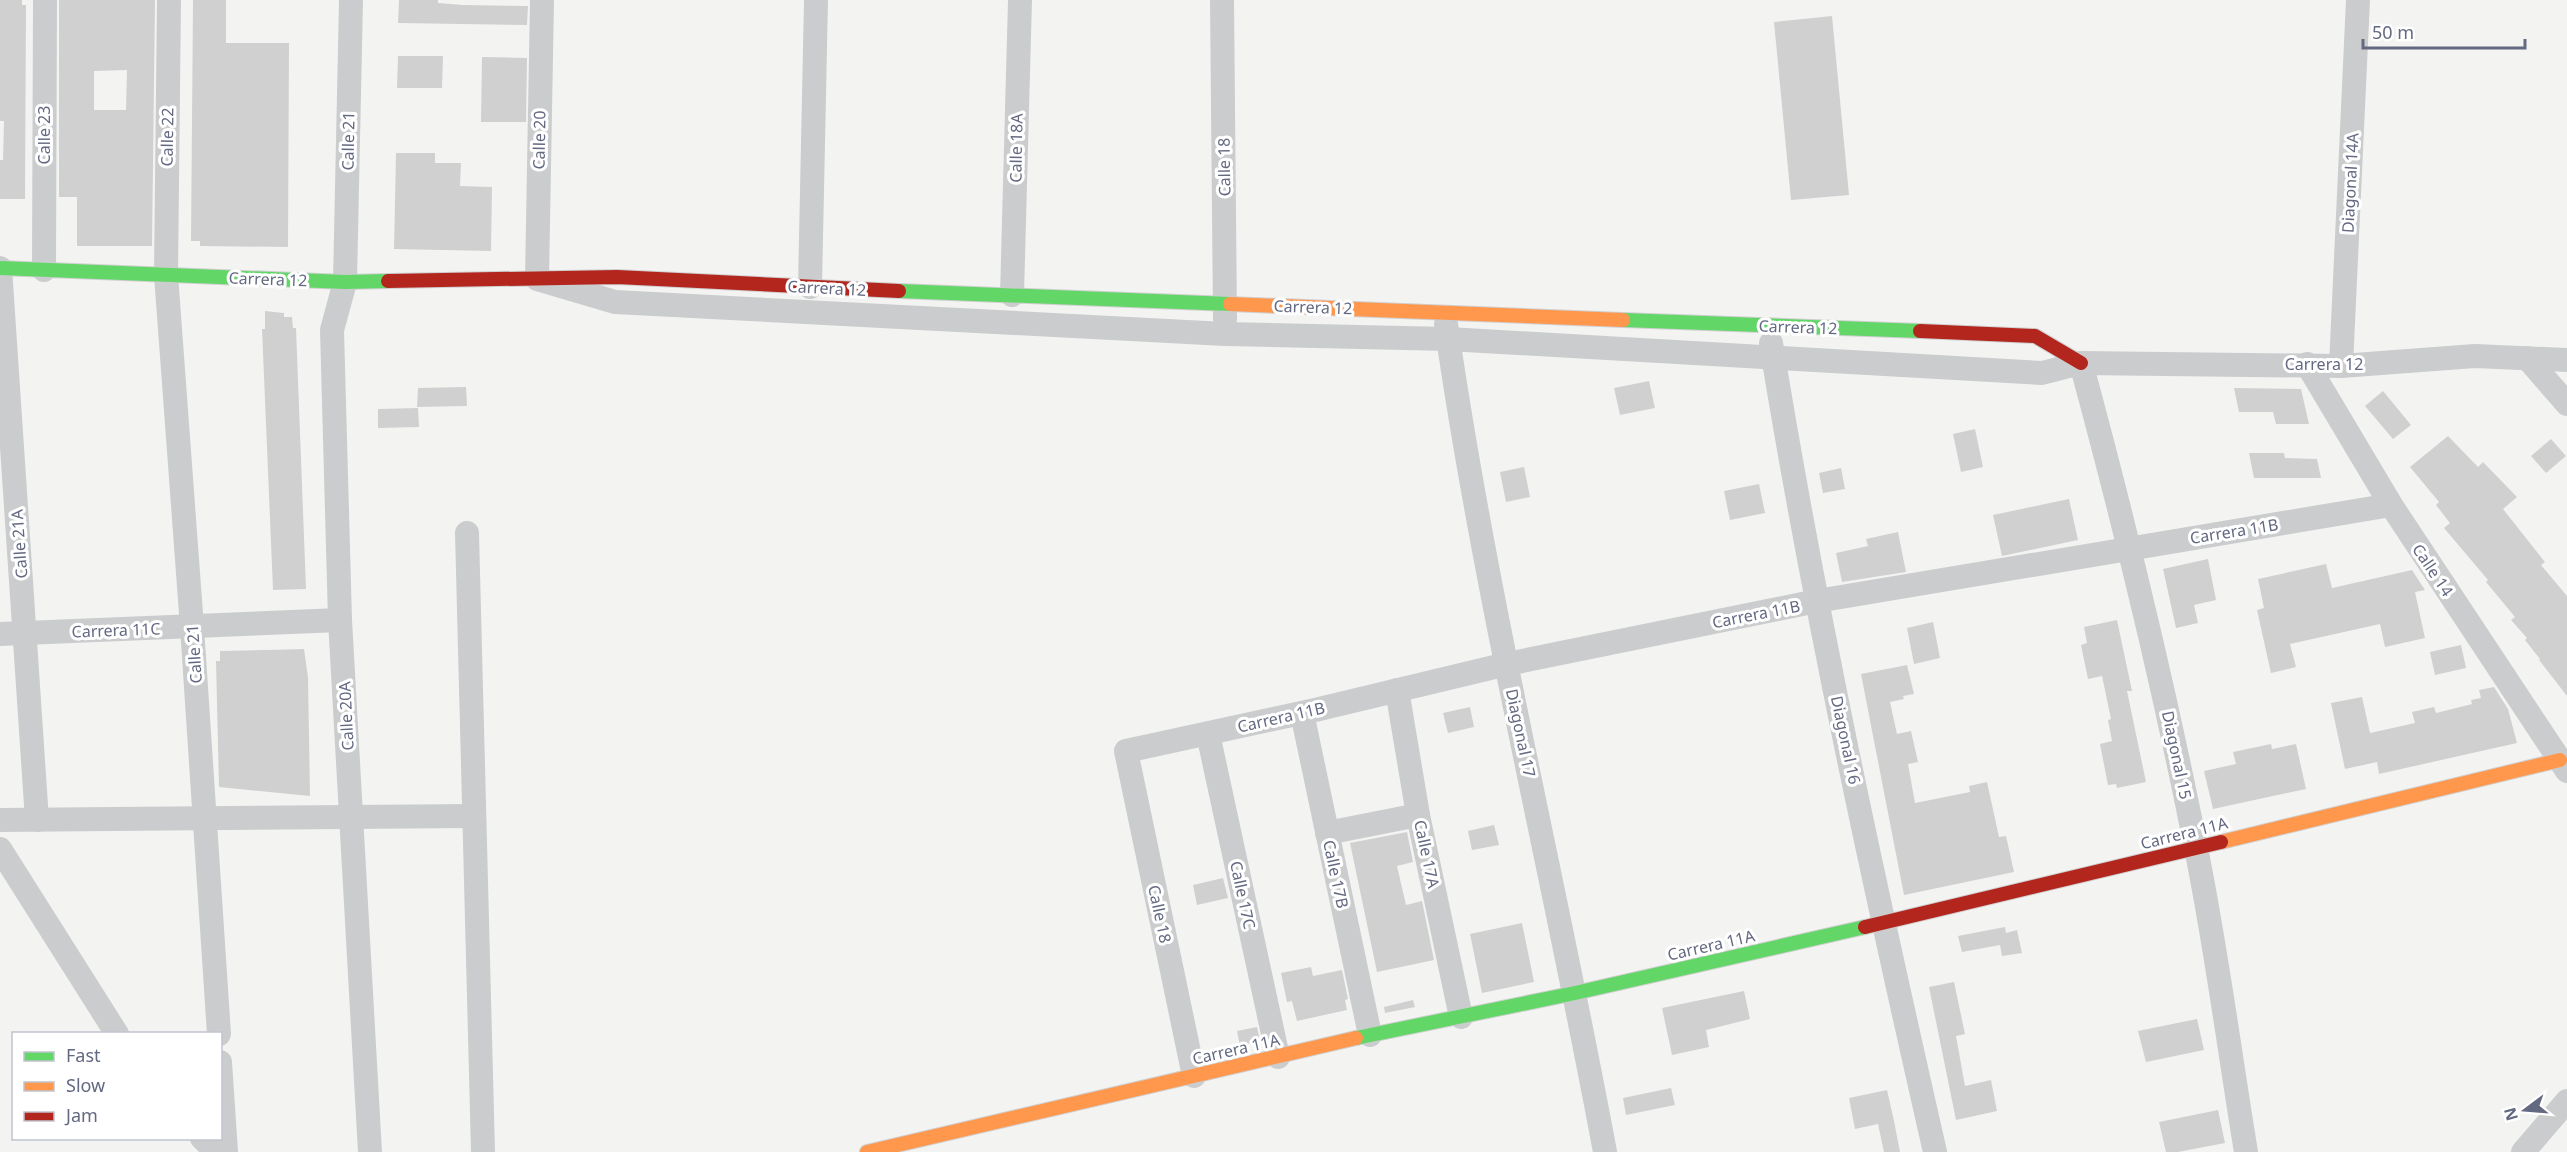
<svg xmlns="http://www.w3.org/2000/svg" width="2567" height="1152" viewBox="0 0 2567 1152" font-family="'Noto Sans',sans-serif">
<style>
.building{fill:#d0d0d1;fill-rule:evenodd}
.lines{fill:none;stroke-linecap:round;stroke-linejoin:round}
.fast-casing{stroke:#d0d0d1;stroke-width:16}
.slow-casing{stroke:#d0d0d1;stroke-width:16}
.jam-casing{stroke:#d0d0d1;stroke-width:16}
.street{stroke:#cbcccd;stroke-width:24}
.fast{stroke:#63d668;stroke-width:14}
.slow{stroke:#ff974d;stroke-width:14}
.jam{stroke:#b3261e;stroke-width:14}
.labels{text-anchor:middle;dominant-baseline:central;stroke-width:6;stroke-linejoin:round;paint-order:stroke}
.street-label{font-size:16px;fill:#646982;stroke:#fff}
</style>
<rect width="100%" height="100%" fill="#f3f4f2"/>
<g class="building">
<path d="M0,0H22V5H26L25,199H0V160H3L4,121H0Z"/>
<path d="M59,0H155L152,246H77V197H59ZM127,70L126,110H94V71Z"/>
<path d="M193,0H226V43H289L288,247L200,246V241H191Z"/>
<path d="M399,0H438V3L463,5L528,6L527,25L398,23Z"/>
<path d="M1832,16L1849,195L1791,200L1774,22Z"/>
<path d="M398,56H443L442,88H397Z"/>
<path d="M482,57L527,58L526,122H481Z"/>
<path d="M396,153H435V163H461L460,186L492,187L491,251L394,249Z"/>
<path d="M265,311L284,313V317H292L293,328H296L306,589L273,590L262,329H265Z"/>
<path d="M1649,381L1655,408L1620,415L1614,388Z"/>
<path d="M466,387L467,406L417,407L418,388Z"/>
<path d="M2234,388L2301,389L2309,424H2276L2273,412H2239Z"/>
<path d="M2383,391L2411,425L2393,439L2365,406Z"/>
<path d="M418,408L419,427L378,428V409Z"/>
<path d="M1975,429L1983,467L1961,472L1953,434Z"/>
<path d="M2448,436L2478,467L2483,462L2517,497L2503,509L2545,562L2541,565L2567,596V696L2539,660L2540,659L2525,640L2527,638L2511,620L2515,617L2486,582L2488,580L2444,528L2450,523L2436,505L2439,502L2410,467Z"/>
<path d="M2551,439L2566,456L2546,473L2531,456Z"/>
<path d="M2249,453H2284L2285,458L2317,459L2321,478H2254Z"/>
<path d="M1524,467L1530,497L1506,502L1500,472Z"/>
<path d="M1841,468L1845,489L1823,493L1819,473Z"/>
<path d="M1759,484L1765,513L1730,520L1724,491Z"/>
<path d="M2069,499L2078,540L2002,556L1993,515Z"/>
<path d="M1898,532L1906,572L1842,582L1836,553L1868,546L1866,539Z"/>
<path d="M2208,559L2216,600L2194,605L2198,623L2176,628L2163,569Z"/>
<path d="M2326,564L2332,588L2412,570L2425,590L2415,592L2425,638L2385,647L2380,624L2290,644L2296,667L2271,673L2257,610L2264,608L2258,579Z"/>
<path d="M2117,620L2132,691H2127L2146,782L2117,788L2116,784L2108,785L2100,744L2112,741L2108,720L2111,719L2102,676L2088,679L2081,645L2087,643L2084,627Z"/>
<path d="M1933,622L1940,658L1914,664L1907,628Z"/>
<path d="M2461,645L2466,668L2435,675L2430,652Z"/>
<path d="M304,649L308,677L310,796L219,787L216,661H220V651Z"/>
<path d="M1907,665L1914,694L1903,696L1904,699L1890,702L1897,734L1911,731L1918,762L1908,764L1915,803L1970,792L1969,786L1987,782L1999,837L2006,836L2014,872L1904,895L1861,674Z"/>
<path d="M2494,687L2508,709L2517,743L2379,774L2377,762L2345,769L2331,703L2362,697L2370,733L2415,723L2412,712L2434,707L2436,713L2472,704L2471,700L2481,698L2479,690Z"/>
<path d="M1470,707L1474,727L1448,733L1443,713Z"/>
<path d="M2271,744L2272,749L2296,744L2306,789L2213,809L2204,771L2236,764L2233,752Z"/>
<path d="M1494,825L1499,845L1472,850L1468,831Z"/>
<path d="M1407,832L1413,862L1397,866L1406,905L1422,901L1434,960L1377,972L1350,843Z"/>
<path d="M1223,878L1228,898L1197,905L1193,885Z"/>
<path d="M1522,923L1534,982L1482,993L1470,934Z"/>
<path d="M2005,927L2006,933L2017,930L2022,953L2002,956L2000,945L1962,952L1958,936Z"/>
<path d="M1311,967L1313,976L1342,970L1348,999L1345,1000L1347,1010L1297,1021L1292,1001L1287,1002L1281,973Z"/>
<path d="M1954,982L1965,1034L1956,1036L1965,1086L1991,1080L1997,1111L1956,1120L1929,987Z"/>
<path d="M1744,991L1750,1019L1706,1030L1709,1047L1672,1055L1662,1008Z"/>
<path d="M1413,1000L1415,1007L1385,1013L1384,1007Z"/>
<path d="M2197,1019L2204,1050L2146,1062L2138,1031Z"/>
<path d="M1257,1027L1260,1041L1240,1046L1237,1031Z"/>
<path d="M1671,1088L1675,1105L1626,1115L1623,1098Z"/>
<path d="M1887,1090L1894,1121L1900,1152H1884L1878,1124L1855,1129L1849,1098Z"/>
<path d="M2218,1110L2225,1143L2178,1152H2166L2159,1122Z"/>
</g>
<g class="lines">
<defs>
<g id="fast">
<path d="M0,268L345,282L388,281"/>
<path d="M899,291L1230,304"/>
<path d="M1623,320L1920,331"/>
<path d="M1356,1038L1575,993L1865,927"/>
</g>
<g id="slow">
<path d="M1230,304L1623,320"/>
<path d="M2221,842L2560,760"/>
<path d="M867,1152L1356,1038"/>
</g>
<g id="jam">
<path d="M388,281L617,277L899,291"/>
<path d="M1920,331L2035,336L2081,363"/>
<path d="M1865,927L2221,842"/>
</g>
</defs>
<use href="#fast" class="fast-casing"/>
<use href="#slow" class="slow-casing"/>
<use href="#jam" class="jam-casing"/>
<g class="street">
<path d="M169,0L166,275L192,627L219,1034"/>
<path d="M351,0L345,282L332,330L340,620L370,1152"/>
<path d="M542,0L537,279L615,302L1225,334L1448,339L2042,373L2081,363L2341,366L2475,356L2567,360"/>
<path d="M1222,0L1225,319"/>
<path d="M0,268L37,820"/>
<path d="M44,270L45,0"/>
<path d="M810,287L816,0"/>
<path d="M1012,295L1020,0"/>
<path d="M1446,324C1486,602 1554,876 1605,1152"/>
<path d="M1771,343C1815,614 1874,884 1935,1152"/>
<path d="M2527,358L2567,404"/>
<path d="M2081,363C2124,522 2163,682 2195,843C2216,945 2229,1049 2246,1152"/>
<path d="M2307,364L2391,505L2567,771"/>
<path d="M2341,366L2358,0"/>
<path d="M467,533L483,1152"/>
<path d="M0,634L340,620"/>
<path d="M1397,690L1418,815L1461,1017"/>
<path d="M1302,713L1370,1035"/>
<path d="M1208,734L1278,1057"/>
<path d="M0,820L474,816"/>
<path d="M1327,833L1418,815"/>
<path d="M0,849L117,1034"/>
<path d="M220,1062L226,1152"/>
<path d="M1194,1076L1126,751L1315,710L1507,664L1817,601L2391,505"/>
<path d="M202,1138L216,1152"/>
<path d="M2523,1152L2567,1101"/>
</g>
<use href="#fast" class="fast"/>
<use href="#slow" class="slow"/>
<use href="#jam" class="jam"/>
</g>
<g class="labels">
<g class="street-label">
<text transform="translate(44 135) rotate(-90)">Calle 23</text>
<text transform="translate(167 137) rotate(-89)">Calle 22</text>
<text transform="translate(539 140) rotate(-89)">Calle 20</text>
<text transform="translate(348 141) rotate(-89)">Calle 21</text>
<text transform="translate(1016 148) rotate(-89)">Calle 18A</text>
<text transform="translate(1224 167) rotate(-91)">Calle 18</text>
<text transform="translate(2350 183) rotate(-87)">Diagonal 14A</text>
<text transform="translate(268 279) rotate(2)">Carrera 12</text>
<text transform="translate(827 288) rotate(3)">Carrera 12</text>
<text transform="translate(1313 307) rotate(2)">Carrera 12</text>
<text transform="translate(1798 327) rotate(2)">Carrera 12</text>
<text x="2324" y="364">Carrera 12</text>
<text transform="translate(2234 531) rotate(-9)">Carrera 11B</text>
<text transform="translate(19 544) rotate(-94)">Calle 21A</text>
<text transform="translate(2433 570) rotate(56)">Calle 14</text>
<text transform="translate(1756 614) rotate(-11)">Carrera 11B</text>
<text transform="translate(116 630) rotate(-2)">Carrera 11C</text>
<text transform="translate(194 654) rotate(-94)">Calle 21</text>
<text transform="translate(346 716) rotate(-93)">Calle 20A</text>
<text transform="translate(1281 717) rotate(-13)">Carrera 11B</text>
<text transform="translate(1521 733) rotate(78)">Diagonal 17</text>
<text transform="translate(1846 740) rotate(78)">Diagonal 16</text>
<text transform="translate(2177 755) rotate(78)">Diagonal 15</text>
<text transform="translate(2184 833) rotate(-14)">Carrera 11A</text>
<text transform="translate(1427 854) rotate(78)">Calle 17A</text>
<text transform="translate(1336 874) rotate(78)">Calle 17B</text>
<text transform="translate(1243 895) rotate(78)">Calle 17C</text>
<text transform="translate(1160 914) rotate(78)">Calle 18</text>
<text transform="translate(1711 945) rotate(-13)">Carrera 11A</text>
<text transform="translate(1236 1049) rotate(-13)">Carrera 11A</text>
</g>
</g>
<rect x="12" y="1032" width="210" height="108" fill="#ffffff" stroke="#c1c3cd" stroke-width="1.5"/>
<rect x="24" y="1052" width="30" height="9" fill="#63d668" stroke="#c1c3cd" stroke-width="1.5"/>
<text x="66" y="1062" font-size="18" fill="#646982">Fast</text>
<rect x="24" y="1082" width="30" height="9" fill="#ff974d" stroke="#c1c3cd" stroke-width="1.5"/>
<text x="66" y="1092" font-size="18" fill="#646982">Slow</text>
<rect x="24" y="1112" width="30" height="9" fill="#b3261e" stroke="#c1c3cd" stroke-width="1.5"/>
<text x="66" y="1122" font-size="18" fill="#646982">Jam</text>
<g transform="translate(2525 1110) rotate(254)" stroke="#ffffff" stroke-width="4.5" paint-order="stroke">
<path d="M0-4.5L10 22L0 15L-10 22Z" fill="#646982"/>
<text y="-9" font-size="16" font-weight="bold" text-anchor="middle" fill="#646982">N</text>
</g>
<path d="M2363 39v9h162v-9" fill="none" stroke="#646982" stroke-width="3"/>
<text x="2372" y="39" font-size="18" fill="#646982" stroke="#ffffff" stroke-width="4.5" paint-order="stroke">50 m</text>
</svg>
